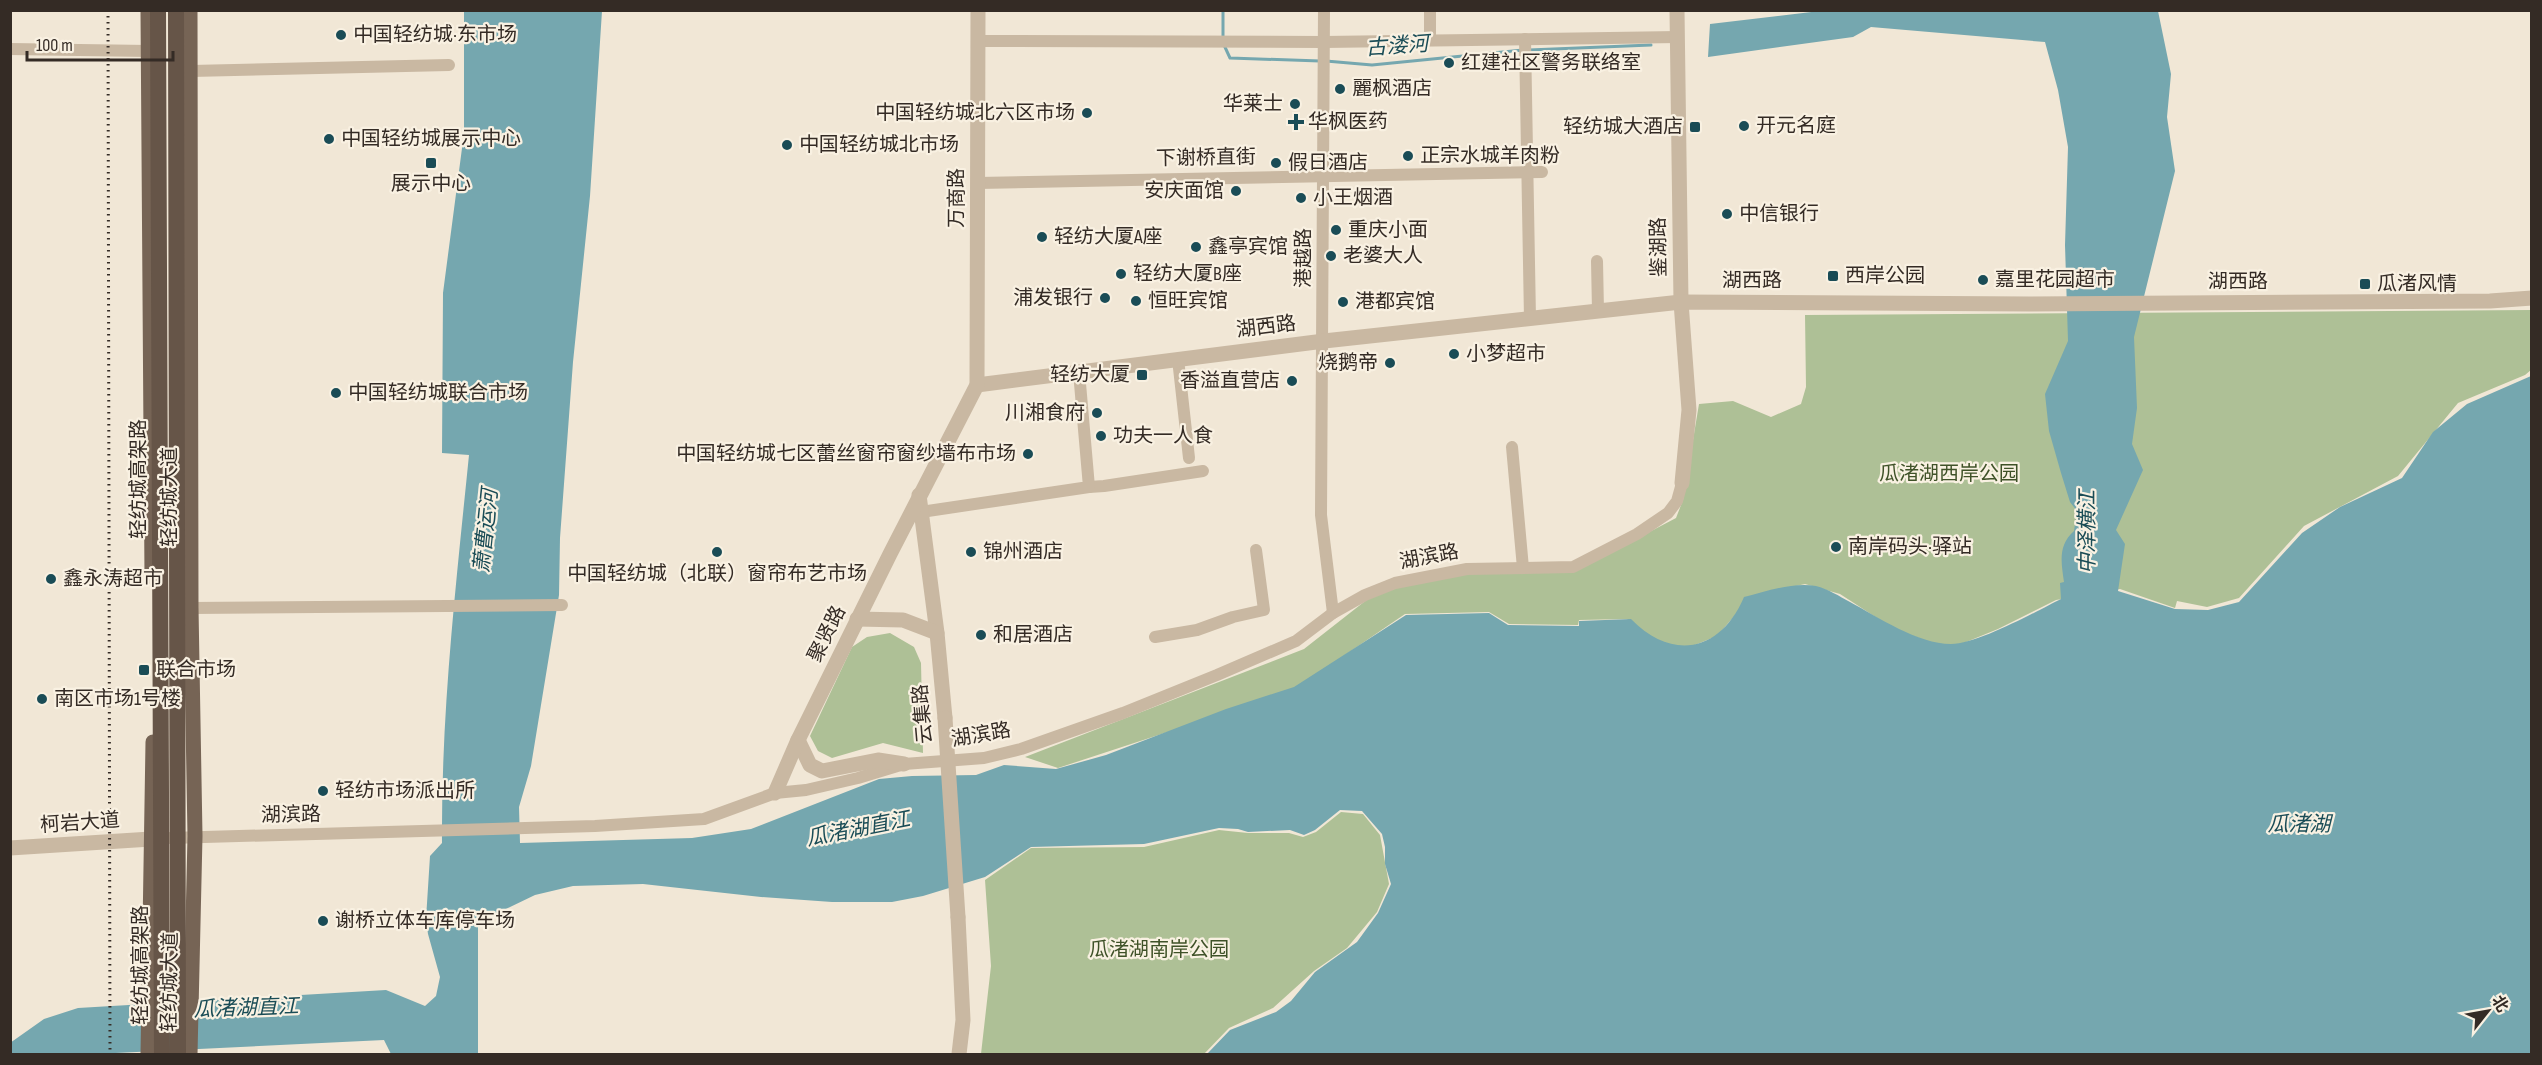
<svg xmlns="http://www.w3.org/2000/svg" width="2542" height="1065" viewBox="0 0 2542 1065" font-family="'Sofia Sans Condensed','Noto Sans SC',sans-serif">
<style>
.green{fill:#aec096}
.water{fill:#75a7af}
.lines{fill:none;stroke-linecap:round;stroke-linejoin:round}
.stream{stroke:#75a7af;stroke-width:3}
.minor{stroke:#c9b8a2;stroke-width:12}
.tertiary{stroke:#c9b8a2;stroke-width:15}
.primary{stroke:#766455;stroke-width:15}
.rail{stroke:#342b25;stroke-width:3;stroke-dasharray:1.5 4.5;stroke-linecap:butt}
.tertiary-bridge{stroke:#c9b8a2;stroke-width:15}
.trunk-bridge{stroke:#665548;stroke-width:16}
.poi-dot{fill:#1a4c56;stroke:#f9f1e2;stroke-width:2}
.labels{text-anchor:middle;dominant-baseline:central;stroke-width:4.5;stroke-linejoin:round;paint-order:stroke}
.poi-label{font-size:20px;fill:#342b25;stroke:#f9f1e2;text-anchor:start}
.street-label{font-size:20px;fill:#342b25;stroke:#f9f1e2}
.park-label{font-size:20px;fill:#3f5228;stroke:#f9f1e2}
.water-label{font-size:21px;font-style:italic;fill:#1a4c56;stroke:#f9f1e2}
</style>
<rect width="100%" height="100%" fill="#f1e7d6"/>
<g class="green">
<path d="M2531,310V370L2525,375L2458,403L2398,476L2304,526L2239,598L2207,607L2177,601L2175,608L2120,589L2056,600L1998,629L1949,649L1894,629L1840,594L1805,584L1747,597L1737,613L1717,636L1685,649L1653,641L1627,619L1579,620L1578,625L1509,624L1489,612L1405,614L1304,683L1280,695L1058,768L1025,757L1304,649L1369,598L1409,583L1468,574L1575,571L1676,518L1683,500L1699,404L1733,401L1771,417L1801,404L1806,387L1805,315Z"/>
<path d="M890,633L914,647L921,663L923,753L883,743L832,758L818,751L810,736L852,647L867,637Z"/>
<path d="M1341,812L1363,814L1380,835L1389,884L1377,912L1347,948L1314,971L1273,1008L1229,1028L1204,1054H981L991,966L985,880L1031,848L1144,847L1219,830L1248,833H1289L1303,837L1316,832Z"/>
</g>
<path class="water" d="M1828,10L2158,11L2171,74L2167,117L2175,171L2134,337L2137,408L2132,444L2143,470L2116,530L2125,544L2118,591L2175,609L2208,610L2239,602L2302,533L2340,507L2402,478L2433,432L2467,404L2531,376V1054H1207L1230,1030L1276,1012L1291,1001L1315,972L1357,942L1378,913L1391,884L1385,864V847L1382,834L1362,811L1340,810L1315,830L1304,835L1290,830L1248,832L1238,829L1219,828L1144,844L1031,847L985,877L923,896L892,902H832L761,897L643,884L573,886L535,895L481,921L478,926V1054H391L384,1040L95,1054H11L10,1043L44,1019L78,1008L386,990L425,1006L436,996L440,977L428,934L426,919L430,856L442,843C441,713 456,584 469,455L442,453L443,293L464,133V11H602L590,196L573,362L560,538L559,595L531,766L519,807L520,843L692,838L751,829L879,779L912,776L976,775L1004,765L1056,769L1106,755L1226,709L1294,687L1406,615L1489,613L1508,625L1579,626V621L1631,619C1673,662 1721,651 1744,597C1767,591 1793,582 1816,586C1828,589 1839,596 1850,602C1878,617 1918,644 1951,644C1978,644 2035,612 2061,599L2060,583L2064,582C2061,562 2058,545 2074,531L2077,511L2070,502L2061,473L2049,431L2045,394L2068,341L2065,245L2068,147L2058,90L2045,42L1871,27L1853,37L1708,57L1710,24Z"/>
<g class="lines">
<g class="stream">
<path d="M1223,10V39"/>
<path d="M1224,45L1230,58L1320,61"/>
<path d="M1529,50L1651,45"/>
<path d="M1326,61L1372,65L1523,50"/>
</g>
<g class="minor">
<path d="M1324,10L1321,515L1333,613"/>
<path d="M1525,39L1530,319"/>
<path d="M1430,40V10"/>
<path d="M978,41L1324,42L1678,37"/>
<path d="M10,49L148,51"/>
<path d="M191,71L449,65"/>
<path d="M978,183L1542,172"/>
<path d="M1597,261L1598,311"/>
<path d="M1178,359L1189,458"/>
<path d="M1512,447L1523,568"/>
<path d="M1089,487L1104,486L1203,471"/>
<path d="M921,512L1089,487L1079,372"/>
<path d="M191,608L562,605"/>
<path d="M1155,637L1197,630L1233,617L1264,610L1256,550"/>
<path d="M170,838L595,826L704,819L775,793L806,790L858,778L904,764L984,758L1021,749L1123,713L1217,675L1296,641L1333,613L1365,595L1395,583L1467,569L1573,567L1637,534L1668,513L1677,501L1682,483"/>
</g>
<g class="tertiary">
<path d="M1677,10L1681,302L1689,410L1682,483"/>
<path d="M977,385L1324,341L1681,302L2029,304L2490,301L2532,298"/>
<path d="M919,495L937,633L945,718"/>
<path d="M857,619L903,620L937,633"/>
<path d="M798,740L810,765L822,771L878,760L904,764"/>
<path d="M775,793L798,740L890,554L977,385L978,10"/>
<path d="M10,848L151,839"/>
<path d="M958,917L963,1020L959,1054"/>
</g>
<g class="primary">
<path d="M148,10L152,577"/>
<path d="M148,1054L153,742"/>
<path d="M190,1054L195,836L191,608L190,10"/>
</g>
<path class="rail" d="M108,10L110,1054"/>
<path class="tertiary-bridge" d="M945,718L958,917"/>
<g class="trunk-bridge">
<path d="M158,10L162,1054"/>
<path d="M176,10L178,1054"/>
</g>
</g>
<g class="poi-dot">
<circle cx="341" cy="35" r="6"/>
<circle cx="1449" cy="63" r="6"/>
<circle cx="1340" cy="89" r="6"/>
<circle cx="1295" cy="104" r="6"/>
<circle cx="1087" cy="113" r="6"/>
<path d="M1293 113h6v6h6v6h-6v6h-6v-6h-6v-6h6z"/>
<circle cx="1744" cy="126" r="6"/>
<rect x="1689" y="121" width="12" height="12" rx="3"/>
<circle cx="329" cy="139" r="6"/>
<circle cx="787" cy="145" r="6"/>
<circle cx="1408" cy="156" r="6"/>
<rect x="425" y="157" width="12" height="12" rx="3"/>
<circle cx="1276" cy="163" r="6"/>
<circle cx="1236" cy="191" r="6"/>
<circle cx="1301" cy="198" r="6"/>
<circle cx="1727" cy="214" r="6"/>
<circle cx="1336" cy="230" r="6"/>
<circle cx="1042" cy="237" r="6"/>
<circle cx="1196" cy="247" r="6"/>
<circle cx="1331" cy="256" r="6"/>
<circle cx="1121" cy="274" r="6"/>
<rect x="1827" y="270" width="12" height="12" rx="3"/>
<circle cx="1983" cy="280" r="6"/>
<rect x="2359" y="278" width="12" height="12" rx="3"/>
<circle cx="1105" cy="298" r="6"/>
<circle cx="1136" cy="301" r="6"/>
<circle cx="1343" cy="302" r="6"/>
<circle cx="1454" cy="354" r="6"/>
<circle cx="1390" cy="363" r="6"/>
<rect x="1136" y="369" width="12" height="12" rx="3"/>
<circle cx="1292" cy="381" r="6"/>
<circle cx="336" cy="393" r="6"/>
<circle cx="1097" cy="413" r="6"/>
<circle cx="1101" cy="436" r="6"/>
<circle cx="1028" cy="454" r="6"/>
<circle cx="1836" cy="547" r="6"/>
<circle cx="717" cy="552" r="6"/>
<circle cx="971" cy="552" r="6"/>
<circle cx="51" cy="579" r="6"/>
<circle cx="981" cy="635" r="6"/>
<rect x="138" y="664" width="12" height="12" rx="3"/>
<circle cx="42" cy="699" r="6"/>
<circle cx="323" cy="791" r="6"/>
<circle cx="323" cy="921" r="6"/>
</g>
<g class="labels">
<g class="poi-label">
<text x="353" y="35">中国轻纺城·东市场</text>
<text x="1461" y="63">红建社区警务联络室</text>
<text x="1352" y="89">麗枫酒店</text>
<text x="1283" y="104" text-anchor="end">华莱士</text>
<text x="1075" y="113" text-anchor="end">中国轻纺城北六区市场</text>
<text x="1308" y="122">华枫医药</text>
<text x="1756" y="126">开元名庭</text>
<text x="1683" y="127" text-anchor="end">轻纺城大酒店</text>
<text x="341" y="139">中国轻纺城展示中心</text>
<text x="799" y="145">中国轻纺城北市场</text>
<text x="1420" y="156">正宗水城羊肉粉</text>
<text x="1288" y="163">假日酒店</text>
<text x="431" y="184" text-anchor="middle">展示中心</text>
<text x="1224" y="191" text-anchor="end">安庆面馆</text>
<text x="1313" y="198">小王烟酒</text>
<text x="1739" y="214">中信银行</text>
<text x="1348" y="230">重庆小面</text>
<text x="1054" y="237">轻纺大厦A座</text>
<text x="1208" y="247">鑫亭宾馆</text>
<text x="1343" y="256">老婆大人</text>
<text x="1133" y="274">轻纺大厦B座</text>
<text x="1845" y="276">西岸公园</text>
<text x="1995" y="280">嘉里花园超市</text>
<text x="2377" y="284">瓜渚风情</text>
<text x="1093" y="298" text-anchor="end">浦发银行</text>
<text x="1148" y="301">恒旺宾馆</text>
<text x="1355" y="302">港都宾馆</text>
<text x="1466" y="354">小梦超市</text>
<text x="1378" y="363" text-anchor="end">烧鹅帝</text>
<text x="1130" y="375" text-anchor="end">轻纺大厦</text>
<text x="1280" y="381" text-anchor="end">香溢直营店</text>
<text x="348" y="393">中国轻纺城联合市场</text>
<text x="1085" y="413" text-anchor="end">川湘食府</text>
<text x="1113" y="436">功夫一人食</text>
<text x="1016" y="454" text-anchor="end">中国轻纺城七区蕾丝窗帘窗纱墙布市场</text>
<text x="1848" y="547">南岸码头·驿站</text>
<text x="983" y="552">锦州酒店</text>
<text x="717" y="574" text-anchor="middle">中国轻纺城（北联）窗帘布艺市场</text>
<text x="63" y="579">鑫永涛超市</text>
<text x="993" y="635">和居酒店</text>
<text x="156" y="670">联合市场</text>
<text x="54" y="699">南区市场1号楼</text>
<text x="335" y="791">轻纺市场派出所</text>
<text x="335" y="921">谢桥立体车库停车场</text>
</g>
<g class="street-label">
<text transform="translate(1206 158) rotate(-1)">下谢桥直街</text>
<text transform="translate(957 198) rotate(-90)">万商路</text>
<text transform="translate(1659 247) rotate(-91)">鉴湖路</text>
<text transform="translate(1304 258) rotate(-90)">港越路</text>
<text x="1752" y="281">湖西路</text>
<text x="2238" y="282">湖西路</text>
<text transform="translate(1266 327) rotate(-7)">湖西路</text>
<text transform="translate(139 479) rotate(-90)">轻纺城高架路</text>
<text transform="translate(170 497) rotate(-90)">轻纺城大道</text>
<text transform="translate(1429 557) rotate(-11)">湖滨路</text>
<text transform="translate(827 634) rotate(-64)">聚贤路</text>
<text transform="translate(923 714) rotate(-95)">云集路</text>
<text transform="translate(981 735) rotate(-10)">湖滨路</text>
<text transform="translate(291 815) rotate(-1)">湖滨路</text>
<text transform="translate(80 823) rotate(-4)">柯岩大道</text>
<text transform="translate(141 965) rotate(-90)">轻纺城高架路</text>
<text transform="translate(170 982) rotate(-89)">轻纺城大道</text>
</g>
<g class="park-label">
<text x="1949" y="474">瓜渚湖西岸公园</text>
<text x="1159" y="950">瓜渚湖南岸公园</text>
</g>
<g class="water-label">
<text transform="translate(1397 46) rotate(-4)">古溇河</text>
<text transform="translate(486 531) rotate(-84)">萧曹运河</text>
<text transform="translate(2087 532) rotate(-90)">中泽横江</text>
<text x="2299" y="824">瓜渚湖</text>
<text transform="translate(858 829) rotate(-11)">瓜渚湖直江</text>
<text transform="translate(246 1008) rotate(-2)">瓜渚湖直江</text>
</g>
</g>
<rect width="2542" height="1065" fill="none" stroke="#342b25" stroke-width="24"/>
<g transform="translate(2488 1011) rotate(59)" stroke="#f9f1e2" stroke-width="4.5" paint-order="stroke">
<path d="M0-4.5L10 22L0 15L-10 22Z" fill="#342b25"/>
<text y="-9" font-size="16" font-weight="bold" text-anchor="middle" fill="#342b25">北</text>
</g>
<path d="M27 51v9h146v-9" fill="none" stroke="#342b25" stroke-width="3"/>
<text x="36" y="51" font-size="18" fill="#342b25" stroke="#f9f1e2" stroke-width="4.5" paint-order="stroke">100 m</text>
</svg>
